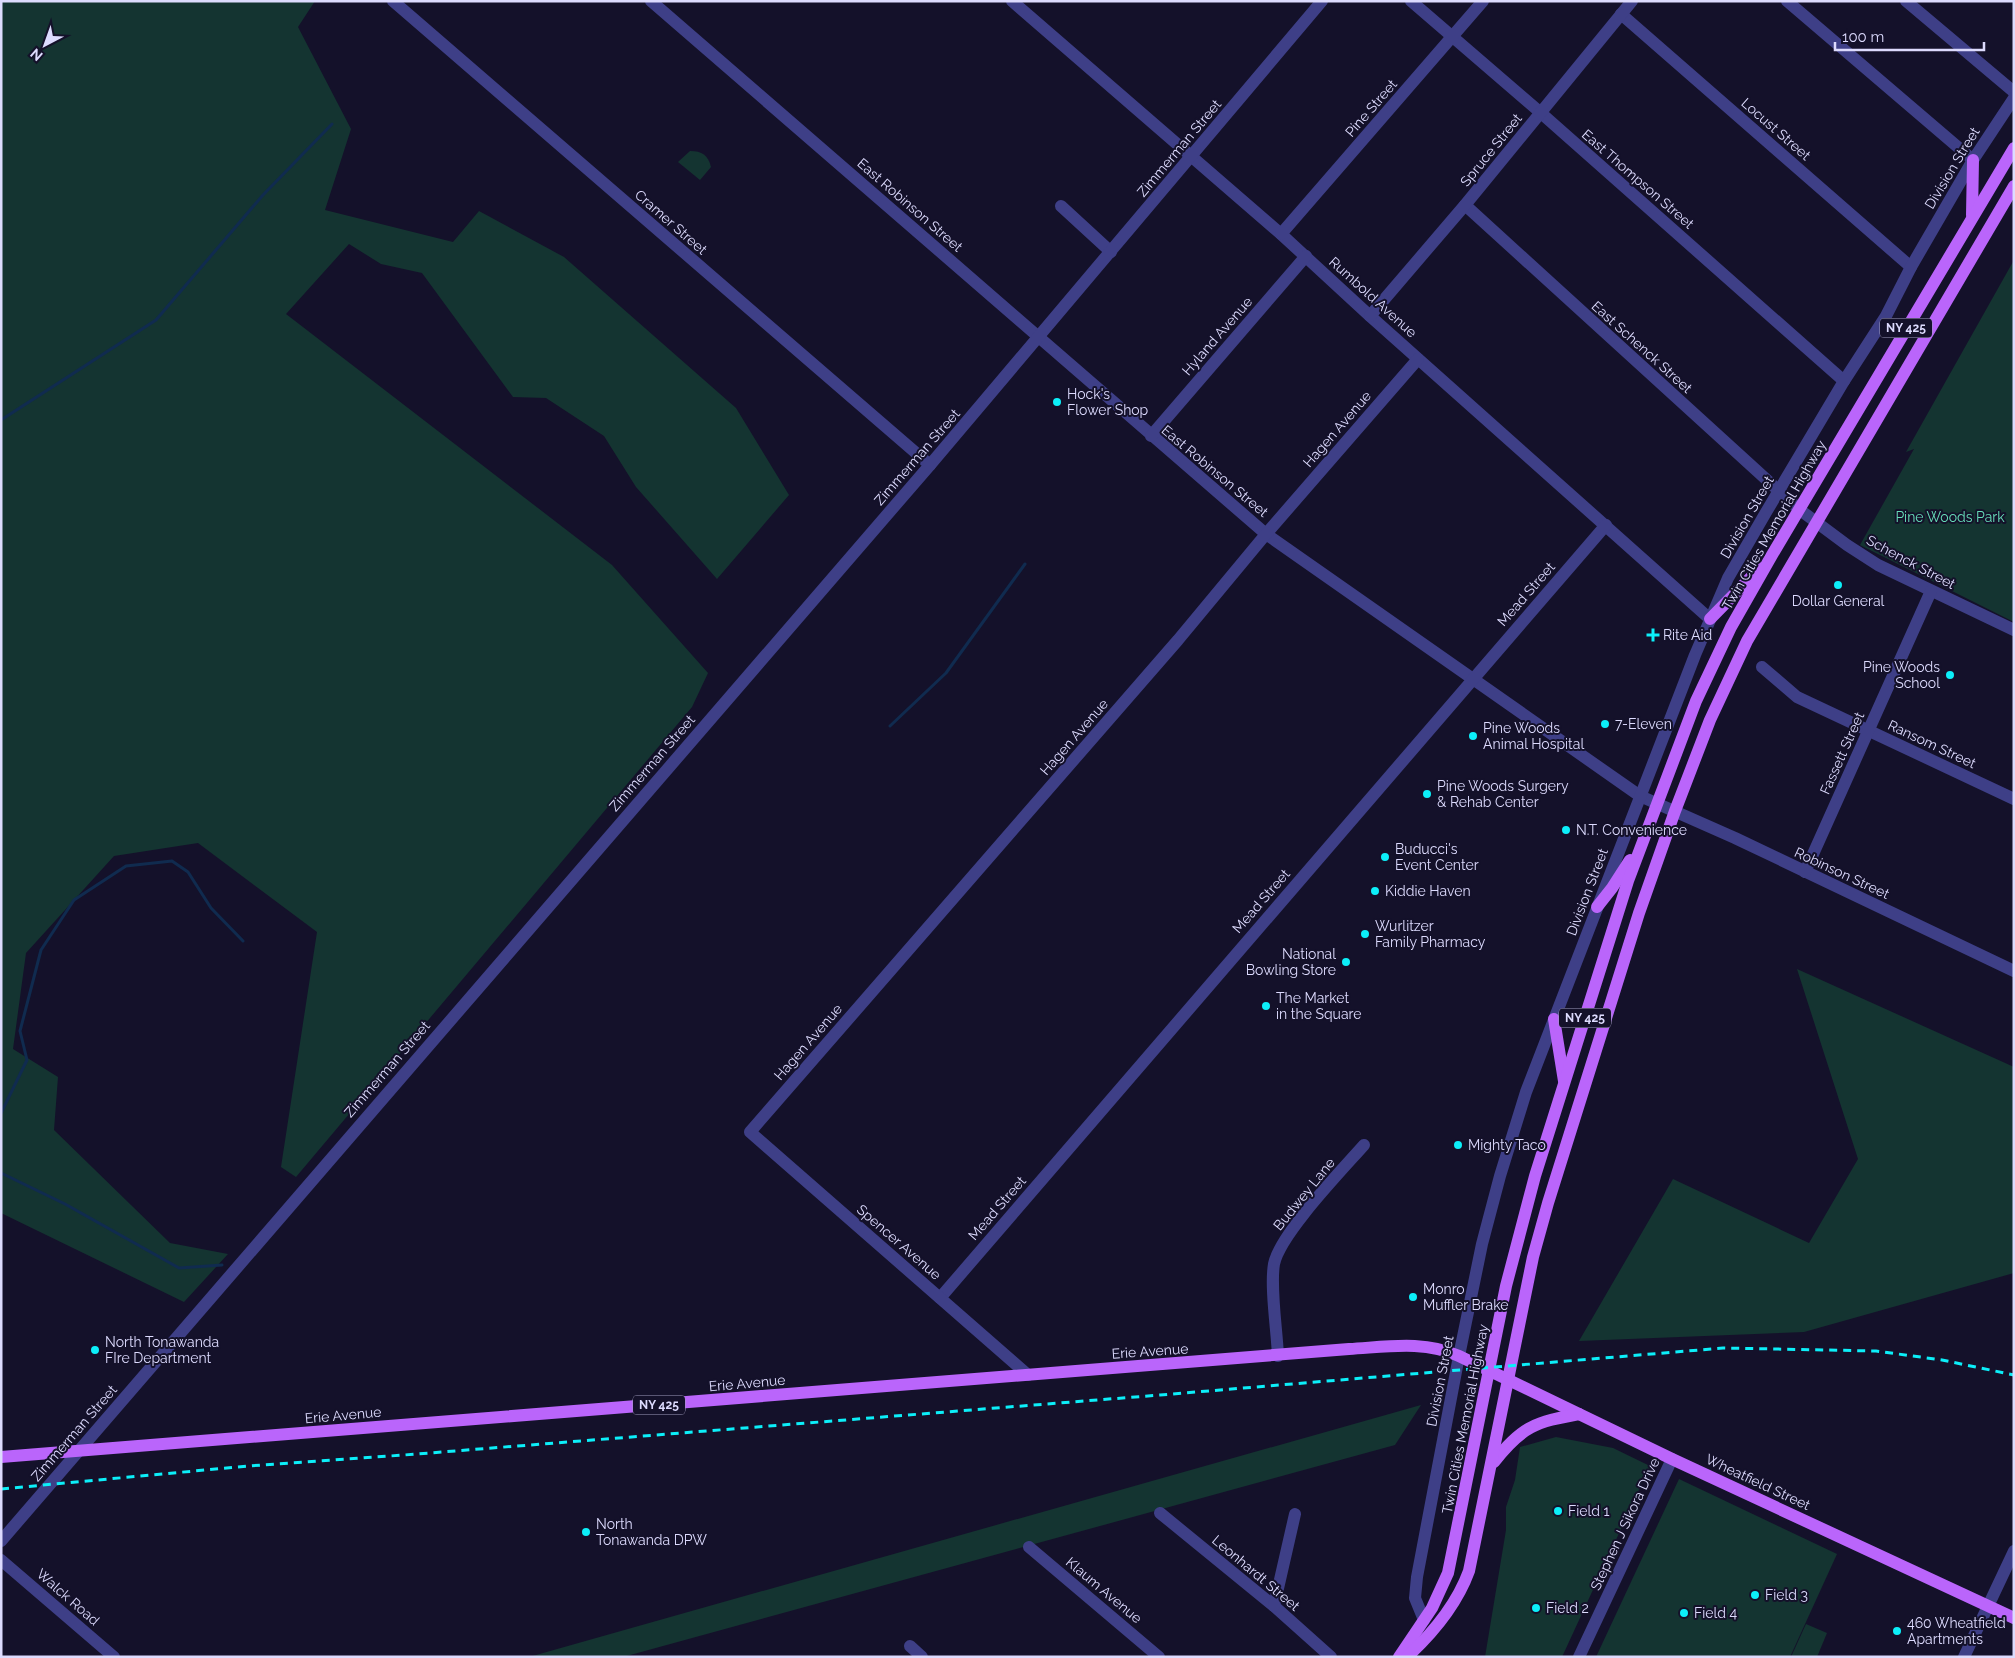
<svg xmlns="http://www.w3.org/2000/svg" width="2015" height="1658" viewBox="0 0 2015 1658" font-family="Raleway,sans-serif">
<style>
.green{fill:#143431}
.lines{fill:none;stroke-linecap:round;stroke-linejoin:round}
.stream{stroke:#102b4f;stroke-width:3}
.minor{stroke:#3e3f87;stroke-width:12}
.major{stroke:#ba65fb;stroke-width:12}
.rail{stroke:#0ceff9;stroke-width:3;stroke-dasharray:8 6;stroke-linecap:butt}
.poi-dot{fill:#0ceff9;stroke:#14112a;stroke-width:2}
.labels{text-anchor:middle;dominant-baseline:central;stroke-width:4;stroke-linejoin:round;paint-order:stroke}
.shield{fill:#14112a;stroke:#a19ebe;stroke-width:1}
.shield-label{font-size:12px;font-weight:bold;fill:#dddbfe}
.street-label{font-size:14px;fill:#dddbfe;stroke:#14112a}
.poi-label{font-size:14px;fill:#dddbfe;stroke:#14112a;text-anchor:start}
.park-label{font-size:14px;fill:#67deb9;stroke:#14112a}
</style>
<rect width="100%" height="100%" fill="#14112a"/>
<g class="green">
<path d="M1,1H315L298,27L351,129L325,210L453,242L479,211L564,257L736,408L789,495L717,579L636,487L604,436L546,398L513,397L422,273L381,264L349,244L286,314L612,565L708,673L692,707L296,1177L281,1167L317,932L198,843L114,856L26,953L13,1049L58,1077L54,1130L170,1243L228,1254L184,1302L1,1213Z"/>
<path d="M690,151C702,151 708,155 711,167L700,180L678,162Z"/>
<path d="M2014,260V622L1860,545L1914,449L1906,452Z"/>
<path d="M1797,969L2014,1067V1273L1804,1332L1579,1341L1673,1179L1809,1243L1858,1159Z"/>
<path d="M1421,1405L1395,1445L623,1657H529Z"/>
<path d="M1556,1437L1613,1448L1650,1466L1562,1657H1485L1506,1530V1507L1515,1480L1520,1447Z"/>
<path d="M1679,1479L1837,1554L1790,1657H1596Z"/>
<path d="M1806,1624L1827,1633L1817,1657H1791Z"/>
</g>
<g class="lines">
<g class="stream">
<path d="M1,420L156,320L263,195L332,124"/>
<path d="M890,726L946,673L1025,564"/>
<path d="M1,1113L27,1060L20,1031L41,950L74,900L126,866L172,861L188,872L211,908L243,941"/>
<path d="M1,1173L65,1204L179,1268L222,1265"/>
</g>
<g class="minor">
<path d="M393,1L930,465"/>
<path d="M651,1L1266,534L1640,796L1735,838L2014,971"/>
<path d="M1012,1L1281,234L1370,316L1710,619"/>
<path d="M1411,1L1541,113L1844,381"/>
<path d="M1787,1L1973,160"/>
<path d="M1906,1L2014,92"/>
<path d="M1621,14L1911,267"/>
<path d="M1465,205L1800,510L1847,545L1878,565L2014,630"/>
<path d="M1061,206L1111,252"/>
<path d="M1281,234L1483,1"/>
<path d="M1370,316L1465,205L1632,1"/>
<path d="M1151,436L1306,256"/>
<path d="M1762,667L1797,697L2014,799"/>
<path d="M1805,872L1931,591"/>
<path d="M940,1298L1606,525"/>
<path d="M1278,1356C1277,1331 1270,1287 1274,1264C1280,1234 1342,1170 1364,1145"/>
<path d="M1028,1375L750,1132L1178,640L1266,534L1418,359"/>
<path d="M1160,1513L1274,1606L1331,1657"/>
<path d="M1,1541L930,465L1322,1"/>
<path d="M1029,1547L1159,1657"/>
<path d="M1,1560L114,1657"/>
<path d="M1274,1606L1295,1514"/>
<path d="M1424,1620L1415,1598L1417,1577L1459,1356L1482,1244L1500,1176L1526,1092L1695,655L1728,578L1765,514L1844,381L1886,316L1911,267L1973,160L2014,98"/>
<path d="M910,1646L922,1657"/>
<path d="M1579,1657L1672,1459"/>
<path d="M1964,1657L2014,1551"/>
</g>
<g class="major">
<path d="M1972,215L1973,160"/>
<path d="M1710,619L1760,568"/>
<path d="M1597,907L1612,888L1630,860"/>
<path d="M1554,1019L1564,1081"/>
<path d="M1,1457L1349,1349C1386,1347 1424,1340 1459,1356L1672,1459L2014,1618"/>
<path d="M1494,1462C1522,1426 1536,1422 1579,1414"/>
<path d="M1399,1657L1432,1608L1448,1573L1506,1286L1535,1176L1628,881L1696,701L1731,627L1772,555L2014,148"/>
<path d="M1407,1657C1433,1633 1457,1604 1469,1571L1533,1257L1548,1203L1639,913L1675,811L1710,720L1747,641L2014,186"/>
</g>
<path class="rail" d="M1,1489L248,1466L404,1455L1160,1395L1723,1348L1876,1351L1942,1360L2014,1375"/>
</g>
<g class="poi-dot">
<circle cx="1057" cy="402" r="5"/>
<circle cx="1838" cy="585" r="5"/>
<path d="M1650.5 627.5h5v5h5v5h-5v5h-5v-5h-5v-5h5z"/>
<circle cx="1950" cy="675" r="5"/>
<circle cx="1605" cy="724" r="5"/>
<circle cx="1473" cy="736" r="5"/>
<circle cx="1427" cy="794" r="5"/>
<circle cx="1566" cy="830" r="5"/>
<circle cx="1385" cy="857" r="5"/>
<circle cx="1375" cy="891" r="5"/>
<circle cx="1365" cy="934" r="5"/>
<circle cx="1346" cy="962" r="5"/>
<circle cx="1266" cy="1006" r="5"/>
<circle cx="1458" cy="1145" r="5"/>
<circle cx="1413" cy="1297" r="5"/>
<circle cx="95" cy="1350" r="5"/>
<circle cx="1558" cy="1511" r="5"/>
<circle cx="586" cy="1532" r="5"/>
<circle cx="1755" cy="1595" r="5"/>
<circle cx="1536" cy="1608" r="5"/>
<circle cx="1684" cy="1613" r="5"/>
<circle cx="1897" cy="1631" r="5"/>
</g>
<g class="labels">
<g class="shield">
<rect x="1880" y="318.5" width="52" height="19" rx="4"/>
<rect x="1559" y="1008.5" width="52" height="19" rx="4"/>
<rect x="633" y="1395.5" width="52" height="19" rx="4"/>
</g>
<g class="shield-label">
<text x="1906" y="328">NY 425</text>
<text x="1585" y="1018">NY 425</text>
<text x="659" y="1405">NY 425</text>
</g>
<g class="street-label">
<text transform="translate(1371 108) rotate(-49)">Pine Street</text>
<text transform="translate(1776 129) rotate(41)">Locust Street</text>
<text transform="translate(1179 148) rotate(-50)">Zimmerman Street</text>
<text transform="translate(1491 150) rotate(-51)">Spruce Street</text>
<text transform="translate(1952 168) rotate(-59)">Division Street</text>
<text transform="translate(1638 179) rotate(41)">East Thompson Street</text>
<text transform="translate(910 205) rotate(41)">East Robinson Street</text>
<text transform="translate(671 222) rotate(41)">Cramer Street</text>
<text transform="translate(1373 297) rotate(42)">Rumbold Avenue</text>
<text transform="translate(1217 336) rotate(-49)">Hyland Avenue</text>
<text transform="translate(1642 347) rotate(42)">East Schenck Street</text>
<text transform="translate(1337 429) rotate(-49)">Hagen Avenue</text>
<text transform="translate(917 457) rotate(-49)">Zimmerman Street</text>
<text transform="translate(1215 471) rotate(40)">East Robinson Street</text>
<text transform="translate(1747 517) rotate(-60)">Division Street</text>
<text transform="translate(1774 525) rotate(-60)">Twin Cities Memorial Highway</text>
<text transform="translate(1911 562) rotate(28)">Schenck Street</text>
<text transform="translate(1526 594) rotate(-49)">Mead Street</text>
<text transform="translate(1074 737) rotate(-49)">Hagen Avenue</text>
<text transform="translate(1932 744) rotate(25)">Ransom Street</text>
<text transform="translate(1842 753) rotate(-66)">Fassett Street</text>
<text transform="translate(652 763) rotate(-49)">Zimmerman Street</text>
<text transform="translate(1842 873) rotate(25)">Robinson Street</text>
<text transform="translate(1587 892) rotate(-69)">Division Street</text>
<text transform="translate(1261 901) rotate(-49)">Mead Street</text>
<text transform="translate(808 1042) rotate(-49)">Hagen Avenue</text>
<text transform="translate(387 1069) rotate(-49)">Zimmerman Street</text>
<text transform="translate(1304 1194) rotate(-51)">Budwey Lane</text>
<text transform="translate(997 1208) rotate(-49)">Mead Street</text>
<text transform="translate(899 1242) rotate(41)">Spencer Avenue</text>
<text transform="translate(1150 1351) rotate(-4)">Erie Avenue</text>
<text transform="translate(1440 1381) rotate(-79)">Division Street</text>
<text transform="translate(747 1383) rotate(-5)">Erie Avenue</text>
<text transform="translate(343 1415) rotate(-5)">Erie Avenue</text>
<text transform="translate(1465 1419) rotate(-79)">Twin Cities Memorial Highway</text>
<text transform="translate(74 1433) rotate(-49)">Zimmerman Street</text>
<text transform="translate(1758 1482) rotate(25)">Wheatfield Street</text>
<text transform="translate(1625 1524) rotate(-65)">Stephen J Sikora Drive</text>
<text transform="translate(1256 1573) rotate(40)">Leonhardt Street</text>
<text transform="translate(1104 1590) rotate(40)">Klaum Avenue</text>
<text transform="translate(68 1597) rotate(41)">Walck Road</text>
</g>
<g class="poi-label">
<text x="1067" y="394">Hock's<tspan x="1067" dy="16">Flower Shop</tspan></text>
<text x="1838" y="601" text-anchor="middle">Dollar General</text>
<text x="1663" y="635">Rite Aid</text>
<text x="1940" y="667" text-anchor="end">Pine Woods<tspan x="1940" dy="16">School</tspan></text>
<text x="1615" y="724">7-Eleven</text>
<text x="1483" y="728">Pine Woods<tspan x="1483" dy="16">Animal Hospital</tspan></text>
<text x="1437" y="786">Pine Woods Surgery<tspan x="1437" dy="16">&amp; Rehab Center</tspan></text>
<text x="1576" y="830">N.T. Convenience</text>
<text x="1395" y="849">Buducci's<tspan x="1395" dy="16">Event Center</tspan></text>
<text x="1385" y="891">Kiddie Haven</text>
<text x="1375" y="926">Wurlitzer<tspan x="1375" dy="16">Family Pharmacy</tspan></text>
<text x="1336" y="954" text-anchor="end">National<tspan x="1336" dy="16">Bowling Store</tspan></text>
<text x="1276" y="998">The Market<tspan x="1276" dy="16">in the Square</tspan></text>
<text x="1468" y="1145">Mighty Taco</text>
<text x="1423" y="1289">Monro<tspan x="1423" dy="16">Muffler Brake</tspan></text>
<text x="105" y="1342">North Tonawanda<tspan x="105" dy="16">FIre Department</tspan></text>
<text x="1568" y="1511">Field 1</text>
<text x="596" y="1524">North<tspan x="596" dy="16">Tonawanda DPW</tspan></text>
<text x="1765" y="1595">Field 3</text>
<text x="1546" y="1608">Field 2</text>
<text x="1694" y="1613">Field 4</text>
<text x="1907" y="1623">460 Wheatfield<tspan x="1907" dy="16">Apartments</tspan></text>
</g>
<g class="park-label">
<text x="1950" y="517">Pine Woods Park</text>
</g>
</g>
<rect width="2015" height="1658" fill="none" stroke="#dddbfe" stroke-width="5"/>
<g transform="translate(45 45) rotate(221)" stroke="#14112a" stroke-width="4" paint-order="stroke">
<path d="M0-4L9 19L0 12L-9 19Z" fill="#dddbfe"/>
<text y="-8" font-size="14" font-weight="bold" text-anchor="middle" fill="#dddbfe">N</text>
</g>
<path d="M1835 42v8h149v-8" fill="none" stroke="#dddbfe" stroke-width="2.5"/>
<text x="1842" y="42" font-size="15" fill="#dddbfe" stroke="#14112a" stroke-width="4" paint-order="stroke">100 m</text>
</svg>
